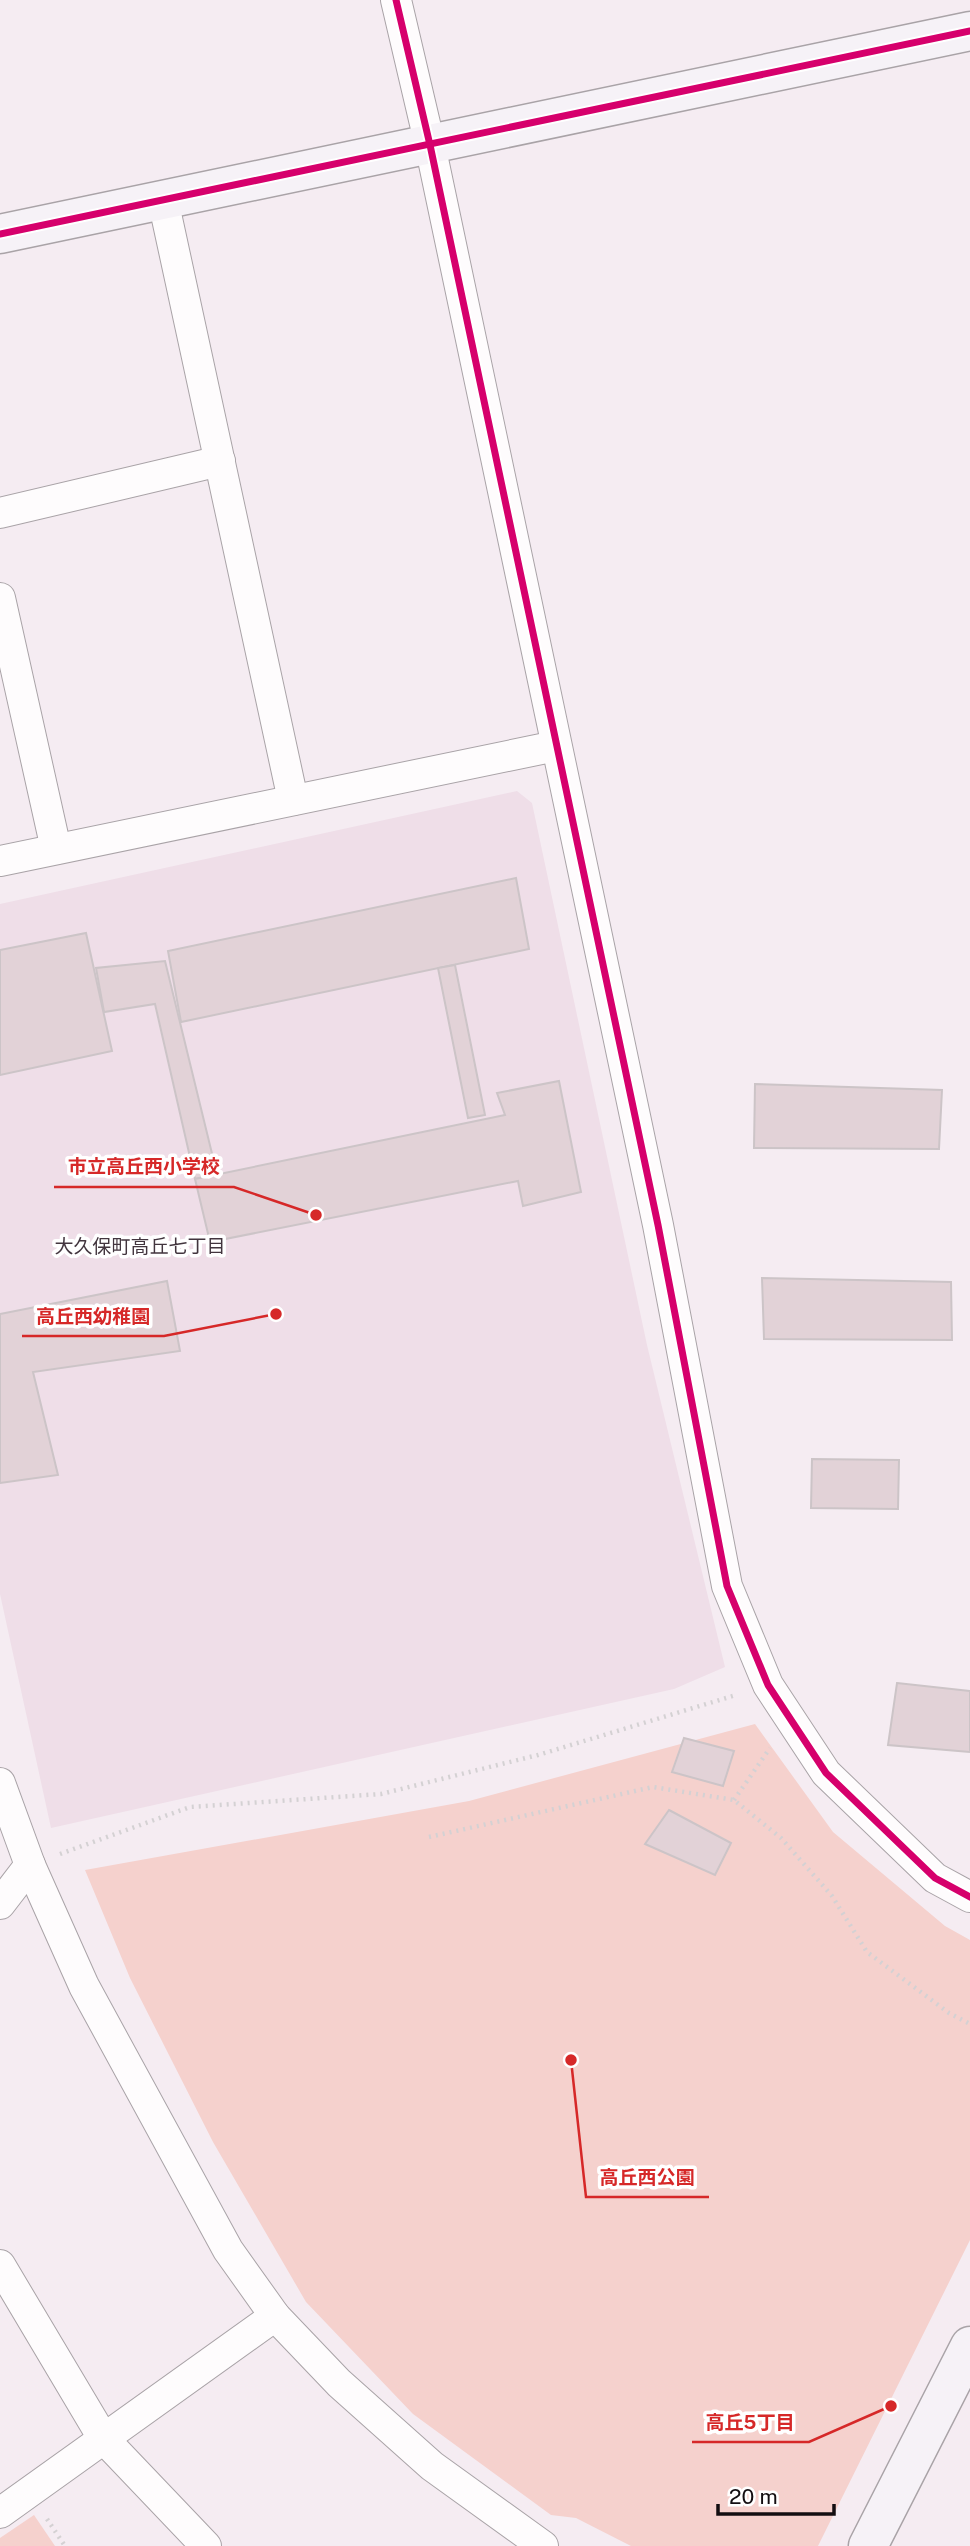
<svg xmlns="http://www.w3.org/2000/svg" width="970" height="2546" viewBox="0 0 970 2546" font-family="'Public Sans','Noto Sans JP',sans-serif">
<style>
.built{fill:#efdee8}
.green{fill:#f5d1cd}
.building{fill:#e2d2d7;stroke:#ccc4c7;stroke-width:2}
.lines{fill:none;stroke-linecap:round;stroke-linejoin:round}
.street-casing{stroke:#a9a3a7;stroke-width:32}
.secondary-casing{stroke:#a9a3a7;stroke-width:41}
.path{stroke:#d4d1d3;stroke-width:4.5;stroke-dasharray:2 5;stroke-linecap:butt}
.street{stroke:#fefcfd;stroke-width:30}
.secondary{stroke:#f6f2f7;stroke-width:38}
.cycleway-casing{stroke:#fff;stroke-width:11}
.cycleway{stroke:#d6006c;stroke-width:7}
.labels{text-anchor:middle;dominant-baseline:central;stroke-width:7;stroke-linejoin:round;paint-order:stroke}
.neighbourhood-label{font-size:19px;fill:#42353e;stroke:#fff}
.leader{fill:none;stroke:#d62828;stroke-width:2.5}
.callout-dot{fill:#d62828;stroke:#fff;stroke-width:2.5}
.callout-label{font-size:19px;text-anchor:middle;font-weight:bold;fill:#d62828;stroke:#fff;stroke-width:7;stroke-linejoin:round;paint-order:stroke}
</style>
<rect width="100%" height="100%" fill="#f5ecf2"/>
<path class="built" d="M517,791L532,803L647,1345L725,1667L674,1689L51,1828L0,1594V904Z"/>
<g class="green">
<path d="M755,1724L833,1832L945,1926L970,1940V2240L818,2546H631L576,2518L551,2515L413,2414L306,2302L213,2142L130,1978L85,1870L469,1801Z"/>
<path d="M34,2515L55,2546H0V2538Z"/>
</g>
<g class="building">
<path d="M516,878L529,949L181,1022L168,951Z"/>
<path d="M86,933L112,1051L0,1075V950Z"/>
<path d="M165,961L217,1174L195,1179L155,1004L104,1012L96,968Z"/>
<path d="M455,965L485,1115L468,1118L438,968Z"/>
<path d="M559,1081L581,1192L523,1206L518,1181L210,1242L195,1179L505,1115L497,1093Z"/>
<path d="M755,1084L942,1090L939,1149L754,1148Z"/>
<path d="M762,1278L951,1282L952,1340L764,1339Z"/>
<path d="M167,1281L180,1351L33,1372L58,1475L0,1483V1314Z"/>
<path d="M812,1459L899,1460L898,1509L811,1508Z"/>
<path d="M897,1683L970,1691V1752L888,1745Z"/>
<path d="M684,1738L734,1751L723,1786L672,1772Z"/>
<path d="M669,1810L731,1843L715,1875L645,1844Z"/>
</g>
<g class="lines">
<defs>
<g id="street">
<path d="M396,0L430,145L658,1225L727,1586L768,1685L826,1773L935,1878L970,1897"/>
<path d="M163,200L293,800"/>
<path d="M0,513L220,461"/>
<path d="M0,598L56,849"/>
<path d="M0,861L556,746"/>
<path d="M0,1783L30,1865L84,1986L228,2250L275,2316L339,2383L432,2466L543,2546"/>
<path d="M0,1904L30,1865"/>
<path d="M0,2265L103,2438L206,2546"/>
<path d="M0,2513L275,2316"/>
</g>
<g id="secondary">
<path d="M0,234L970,31"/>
<path d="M868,2546L970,2346"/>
</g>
</defs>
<use href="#street" class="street-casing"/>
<use href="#secondary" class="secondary-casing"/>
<g class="path">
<path d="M734,1800L770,1748"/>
<path d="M429,1837L653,1787L734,1800L781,1838L832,1896L867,1952L949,2013L970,2024"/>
<path d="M60,1854L190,1807L381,1794L538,1755L736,1695"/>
<path d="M47,2519L65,2546"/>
</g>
<use href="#street" class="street"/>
<use href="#secondary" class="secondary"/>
<defs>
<g id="cycleway">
<path d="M396,0L430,145L658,1225L727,1586L768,1685L826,1773L935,1878L970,1897"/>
<path d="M0,234L970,31"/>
</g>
</defs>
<use href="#cycleway" class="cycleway-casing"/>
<use href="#cycleway" class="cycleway"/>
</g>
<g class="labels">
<g class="neighbourhood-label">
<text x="140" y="1246">大久保町高丘七丁目</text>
</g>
</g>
<path class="leader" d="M316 1215L234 1187H54M276 1314L164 1336H22M571 2060L586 2197H709M891 2406L809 2442H692"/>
<g class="callout-dot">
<circle cx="316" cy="1215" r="7"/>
<circle cx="276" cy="1314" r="7"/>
<circle cx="571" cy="2060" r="7"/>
<circle cx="891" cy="2406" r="7"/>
</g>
<g class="callout-label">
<text x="144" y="1173">市立高丘西小学校</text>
<text x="93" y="1323">高丘西幼稚園</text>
<text x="647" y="2184">高丘西公園</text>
<text x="750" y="2429">高丘5丁目</text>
</g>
<path d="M718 2504v10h116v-10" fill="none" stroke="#130e11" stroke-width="3.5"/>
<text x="729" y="2504" font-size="21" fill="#130e11" stroke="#ffffff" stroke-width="5" paint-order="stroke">20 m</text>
</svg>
